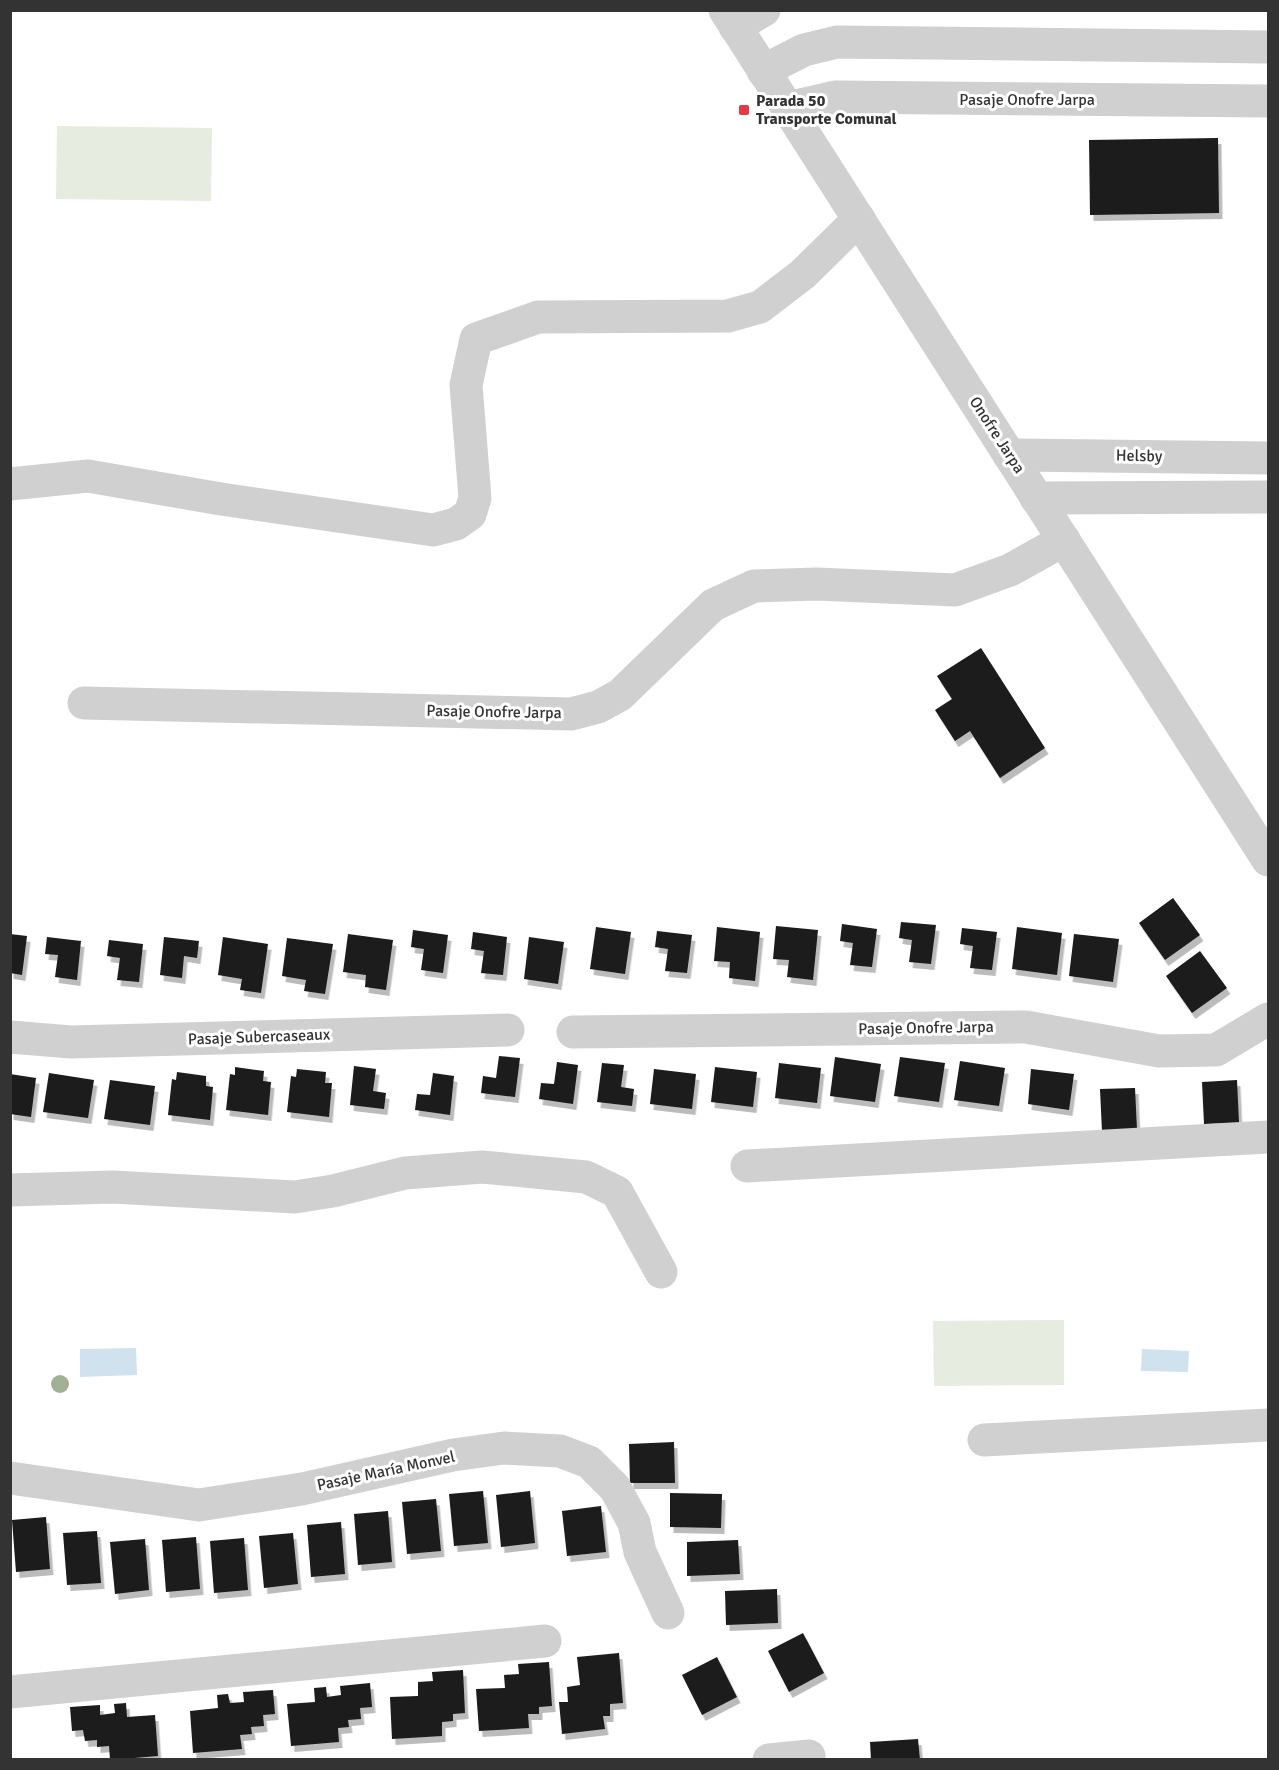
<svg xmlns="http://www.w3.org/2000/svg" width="1279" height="1770" viewBox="0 0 1279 1770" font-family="Signika,sans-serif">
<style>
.green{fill:#e6ecdf}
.water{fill:#cfe2ee}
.building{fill:#1a1a1a;filter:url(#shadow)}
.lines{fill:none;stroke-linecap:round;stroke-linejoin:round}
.minor{stroke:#d0d0d0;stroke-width:33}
.tree{fill:#a2b095}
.poi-dot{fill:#e63946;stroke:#fff;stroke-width:2}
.labels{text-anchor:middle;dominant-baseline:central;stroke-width:6;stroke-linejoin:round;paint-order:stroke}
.street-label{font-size:16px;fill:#333;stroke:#fff}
.poi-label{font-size:16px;font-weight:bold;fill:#333;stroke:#fff;text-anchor:start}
</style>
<defs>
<filter id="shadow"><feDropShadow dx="3.5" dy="6" stdDeviation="0" flood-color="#0004"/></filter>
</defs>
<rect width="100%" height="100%" fill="#fff"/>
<g class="green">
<path d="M57,126L212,128L211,201L56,199Z"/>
<path d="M1064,1320V1385L934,1386L933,1321Z"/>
</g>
<g class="water">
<path d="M136,1348L137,1375L80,1377V1349Z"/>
<path d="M1142,1349L1189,1351L1188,1372L1141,1371Z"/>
</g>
<g class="building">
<path d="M1218,138L1219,213L1090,215L1089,140Z"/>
<path d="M981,648L1045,748L1000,778L970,731L955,741L935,710L952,699L937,676Z"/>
<path d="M1173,898L1200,935L1165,960L1139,923Z"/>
<path d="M901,922L936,925L931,964L909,962L912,940L899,938Z"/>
<path d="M842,924L877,929L872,967L850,965L853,943L840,941Z"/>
<path d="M776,926L818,930L813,980L787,977L789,960L773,959Z"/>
<path d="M596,927L631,932L625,974L590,969Z"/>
<path d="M717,927L760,932L755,981L729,978L730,962L714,961Z"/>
<path d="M1017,927L1062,933L1057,975L1012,969Z"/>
<path d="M962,928L997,932L992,970L970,968L973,946L960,944Z"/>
<path d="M413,930L448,935L443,973L421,970L424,949L411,947Z"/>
<path d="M657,931L692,935L687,973L665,971L668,949L655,947Z"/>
<path d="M473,932L507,937L503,975L481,973L484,951L471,949Z"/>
<path d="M10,934L27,936L22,975L10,973Z"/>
<path d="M348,934L393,940L386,990L365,987L366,975L343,972Z"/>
<path d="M1074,934L1119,939L1113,982L1069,976Z"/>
<path d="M47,937L81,941L77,980L55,977L58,955L45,954Z"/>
<path d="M164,937L199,941L197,958L184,956L182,978L160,975Z"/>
<path d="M223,937L268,944L261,993L240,990L242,979L218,975Z"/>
<path d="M529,937L564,942L558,984L524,979Z"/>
<path d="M287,938L333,944L325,994L304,991L306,980L282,976Z"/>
<path d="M109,940L143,944L139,982L117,980L120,958L107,956Z"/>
<path d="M1200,951L1227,988L1192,1013L1166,976Z"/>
<path d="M499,1056L520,1058L515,1097L481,1093L483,1076L496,1078Z"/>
<path d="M835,1057L881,1064L875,1102L830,1096Z"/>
<path d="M900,1057L945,1063L939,1102L894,1096Z"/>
<path d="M960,1061L1005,1068L999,1106L954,1100Z"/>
<path d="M557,1062L578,1065L573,1104L539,1099L541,1083L554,1084Z"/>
<path d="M602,1063L624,1065L621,1087L634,1089L632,1106L597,1102Z"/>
<path d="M779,1063L821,1068L817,1103L775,1098Z"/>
<path d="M354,1066L376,1069L373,1091L386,1093L384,1109L350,1105Z"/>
<path d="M235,1067L264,1071L263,1081L271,1082L268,1115L226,1110L230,1074L235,1075Z"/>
<path d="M715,1067L757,1072L753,1107L711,1102Z"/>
<path d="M297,1069L326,1072L325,1083H332L329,1117L287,1112L291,1076L296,1077Z"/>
<path d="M654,1069L696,1074L692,1109L650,1104Z"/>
<path d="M1031,1069L1074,1074L1069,1110L1028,1104Z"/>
<path d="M177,1072L206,1076V1086L213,1087L210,1120L168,1115L172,1079L176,1080Z"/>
<path d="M49,1073L94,1080L88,1118L43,1112Z"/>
<path d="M433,1073L454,1076L450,1115L415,1110L417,1094L430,1095Z"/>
<path d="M10,1074L36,1078L31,1117L10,1114Z"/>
<path d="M110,1080L155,1086L150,1125L104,1119Z"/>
<path d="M1237,1080L1239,1123L1204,1124L1202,1082Z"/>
<path d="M1135,1088L1137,1130L1102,1132L1100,1089Z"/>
<path d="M674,1442L675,1483H630L629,1444Z"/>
<path d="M483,1491L488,1543L454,1546L449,1494Z"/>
<path d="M530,1491L535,1543L501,1547L496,1495Z"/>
<path d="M670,1493L722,1494L721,1528L670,1527Z"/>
<path d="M436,1499L441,1551L407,1554L402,1502Z"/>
<path d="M601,1506L606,1552L567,1556L562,1511Z"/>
<path d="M388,1511L392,1562L358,1565L354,1514Z"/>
<path d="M46,1517L50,1569L16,1572L12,1520Z"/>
<path d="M341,1522L345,1574L311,1577L307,1525Z"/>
<path d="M97,1531L101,1583L67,1585L63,1533Z"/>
<path d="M293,1533L298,1584L264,1588L259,1536Z"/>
<path d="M196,1537L200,1589L166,1592L162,1540Z"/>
<path d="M244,1538L248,1590L214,1593L210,1541Z"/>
<path d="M145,1539L149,1590L115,1594L110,1542Z"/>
<path d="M738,1540L740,1574L687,1576V1542Z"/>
<path d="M777,1589L778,1623L726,1625L725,1591Z"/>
<path d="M803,1633L824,1673L789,1692L768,1651Z"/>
<path d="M619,1653L623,1703L610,1704V1716H603L605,1729L562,1734L559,1702H568L567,1687L580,1685L577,1657Z"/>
<path d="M717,1657L737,1697L702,1715L682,1675Z"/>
<path d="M549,1662L552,1706L539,1707V1714H528L529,1728L479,1731L476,1689L505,1688L504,1675L519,1674L518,1664Z"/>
<path d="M463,1670L465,1713L453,1714V1721L442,1722V1736L392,1739L390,1697L418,1696V1682L433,1681L432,1672Z"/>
<path d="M370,1683L372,1707L360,1708L361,1719L348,1720L349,1727L338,1728L339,1742L291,1746L287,1704L315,1702L314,1688L326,1687L327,1697L341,1695L340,1686Z"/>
<path d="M273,1690L275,1714L263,1715L264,1726L251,1727L252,1734L240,1735L242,1749L193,1753L190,1711L218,1708L217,1695L228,1694L230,1703L244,1702L243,1692Z"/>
<path d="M126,1703L127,1717L155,1715L158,1756L110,1760L109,1746L97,1747V1740L85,1741L83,1730L72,1731L70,1707L100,1705V1715L115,1713L114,1704Z"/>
<path d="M918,1739L920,1760H871L870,1742Z"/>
</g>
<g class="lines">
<g class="minor">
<path d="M725,10L1268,860"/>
<path d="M735,27L764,10"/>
<path d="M763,71L804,50L837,42L1268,47"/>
<path d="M787,108L835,97L1268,101"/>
<path d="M1009,455L1268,458"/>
<path d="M10,484L88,476L221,499L433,530L456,524L470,514L475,498L466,385L476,339L538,317L728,316L760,307L803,274L859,219"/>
<path d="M1036,498L1268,497"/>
<path d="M84,703L571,714L598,707L620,695L713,605L754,586L817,584L955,590L1010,570L1064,540"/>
<path d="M573,1032L1026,1027L1159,1051L1216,1050L1268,1019"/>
<path d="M10,1037L71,1042L508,1030"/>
<path d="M747,1166L1268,1137"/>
<path d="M10,1190L113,1187L295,1197L333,1191L405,1173L482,1167L586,1177L617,1192L661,1272"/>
<path d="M984,1440L1268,1425"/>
<path d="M10,1478L199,1505L302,1489L453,1455L504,1448L560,1451L589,1462L615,1488L634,1523L640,1552L668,1613"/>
<path d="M10,1692L545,1641"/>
<path d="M769,1760L809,1756"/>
</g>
</g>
<circle class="tree" cx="60" cy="1384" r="9"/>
<rect class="poi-dot" x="738" y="104" width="12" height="12" rx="3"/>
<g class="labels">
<g class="street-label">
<text x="1027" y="100">Pasaje Onofre Jarpa</text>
<text transform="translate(997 435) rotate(57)">Onofre Jarpa</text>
<text transform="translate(1139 456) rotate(1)">Helsby</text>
<text transform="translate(494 712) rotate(1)">Pasaje Onofre Jarpa</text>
<text transform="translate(926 1028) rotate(-1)">Pasaje Onofre Jarpa</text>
<text transform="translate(259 1037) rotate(-2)">Pasaje Subercaseaux</text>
<text transform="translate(386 1471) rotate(-12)">Pasaje María Monvel</text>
</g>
<g class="poi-label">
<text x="756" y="101">Parada 50<tspan x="756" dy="18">Transporte Comunal</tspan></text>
</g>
</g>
<rect width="1279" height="1770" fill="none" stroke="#333333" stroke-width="24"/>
</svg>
